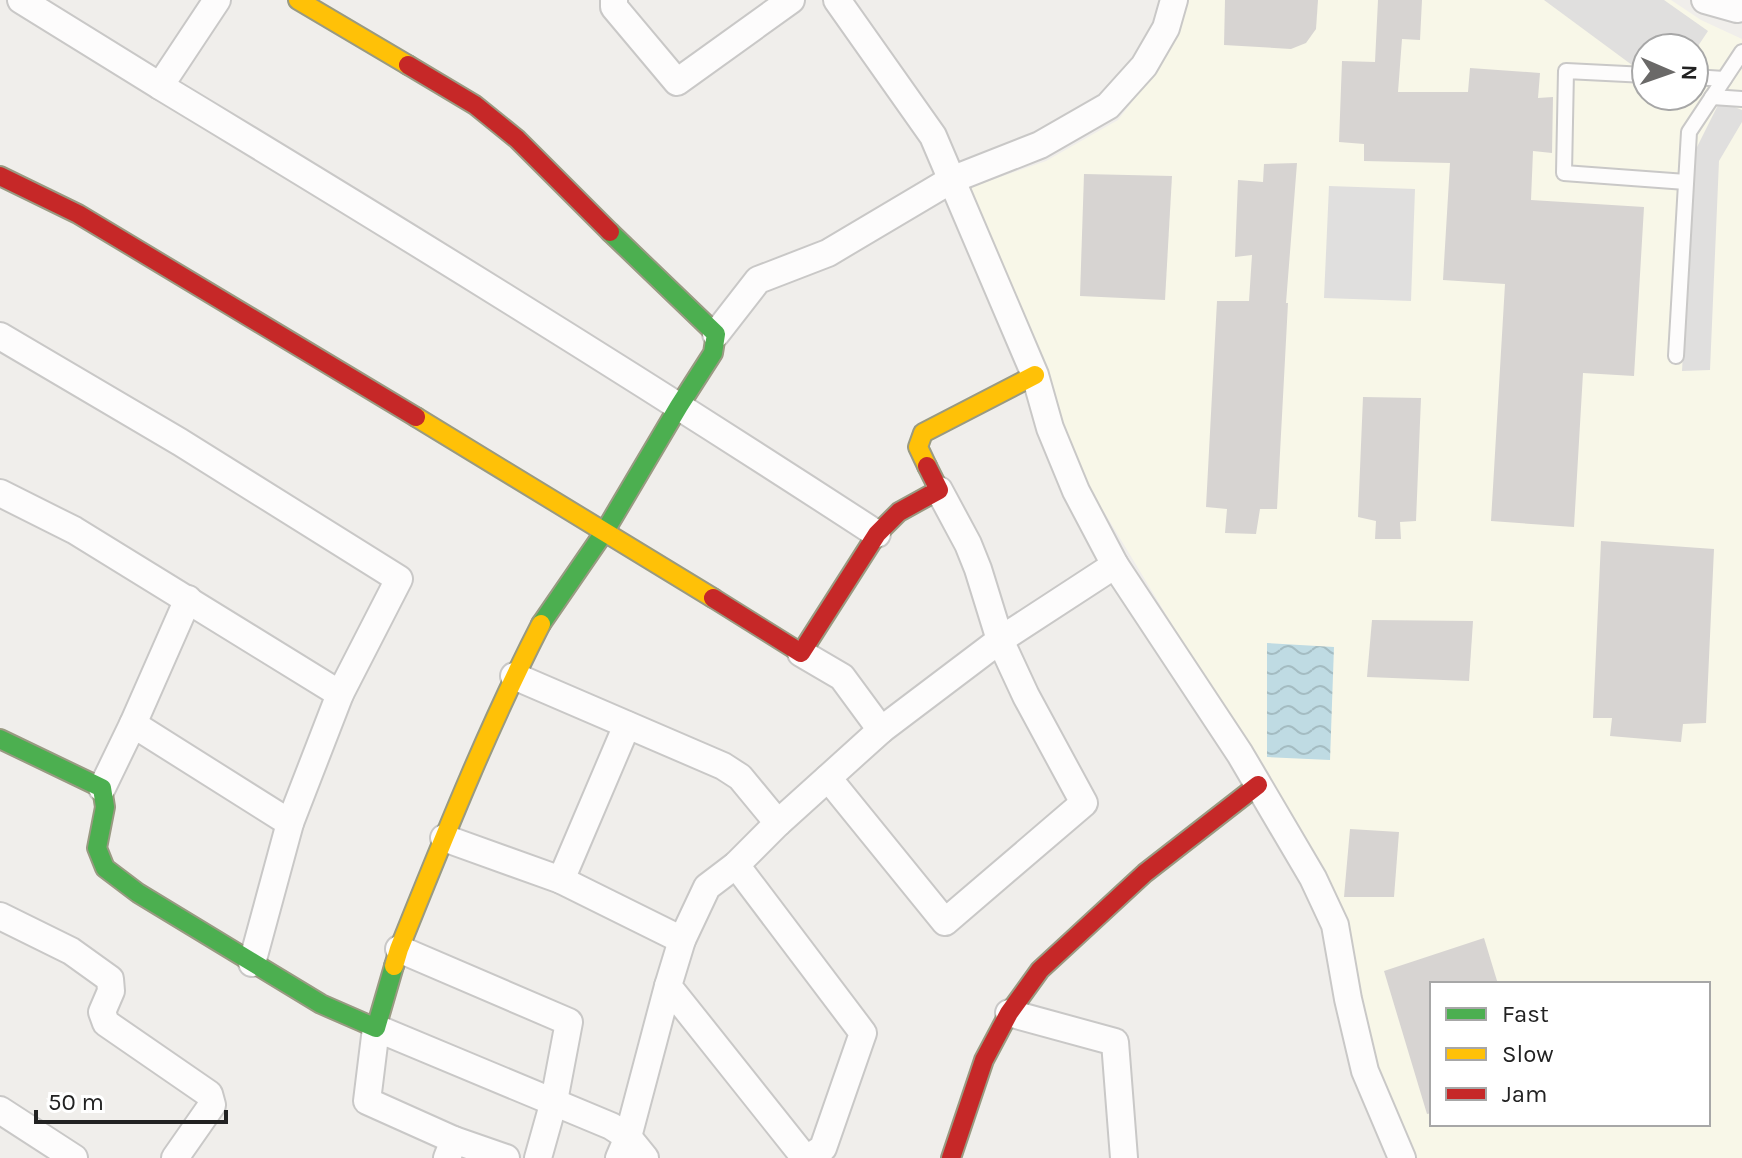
<svg xmlns="http://www.w3.org/2000/svg" width="1742" height="1158" viewBox="0 0 1742 1158" font-family="Karla,sans-serif">
<style>
.education{fill:#f8f7e8;fill-rule:evenodd}
.parking{fill:#e0dfde}
.water{fill:url(#water-waves)}
.building{fill:#d7d4d2}
.lines{fill:none;stroke-linecap:round;stroke-linejoin:round}
.lane-casing{stroke:#c9c8c7;stroke-width:18}
.street-casing{stroke:#c9c8c7;stroke-width:30}
.fast-casing{stroke:#999a82;stroke-width:22}
.slow-casing{stroke:#999a82;stroke-width:22}
.jam-casing{stroke:#999a82;stroke-width:22}
.lane{stroke:#fdfcfc;stroke-width:14}
.street{stroke:#fdfcfc;stroke-width:26}
.fast{stroke:#4caf50;stroke-width:18}
.slow{stroke:#ffc107;stroke-width:18}
.jam{stroke:#c62828;stroke-width:18}
</style>
<defs>
<pattern id="water-waves" width="16" height="10" patternUnits="userSpaceOnUse" patternTransform="scale(2)"><rect width="16" height="10" fill="#bfdbe3"/><path d="M0 5q4-4 8 0t8 0" fill="none" stroke="#a4bcc2"/></pattern>
</defs>
<rect width="100%" height="100%" fill="#f0eeeb"/>
<path class="education" d="M1188,0H1671L1701,20L1742,39V1158H1416L1375,1067L1320,869L1089,487L1056,410L1045,362L972,197V187L1046,161L1118,120L1159,67L1182,20ZM1646,48H1694V96H1646ZM1432,984H1708V1124H1432Z"/>
<g class="parking">
<path d="M1544,0H1664L1708,31L1694,52V48H1646V65H1632Z"/>
<path d="M1720,101L1742,110V122L1719,161L1710,370L1682,371L1694,153Z"/>
<path d="M1329,186L1415,189L1411,301L1324,298Z"/>
</g>
<path class="water" d="M1267,643L1334,647L1330,760L1267,757Z"/>
<g class="building">
<path d="M1225,0H1318L1316,29L1306,43L1291,49L1224,45Z"/>
<path d="M1378,0H1422L1420,40L1402,39L1398,92H1468L1470,68L1540,73L1538,98L1553,97L1552,153L1533,151L1531,200L1644,207L1634,376L1583,373L1574,527L1491,521L1505,284L1443,280L1450,163L1364,161V144L1339,142L1342,61L1375,62Z"/>
<path d="M1297,163L1286,303H1288L1277,509H1260L1256,534L1225,533L1227,509L1206,507L1217,301H1249L1252,255L1235,257L1238,180L1263,182L1264,164Z"/>
<path d="M1084,174L1172,176L1165,300L1080,296Z"/>
<path d="M1363,397L1421,398L1416,521L1400,522L1401,539H1375L1376,521L1358,517Z"/>
<path d="M1601,541L1714,549L1706,723L1683,724L1681,742L1610,736L1612,718H1593Z"/>
<path d="M1372,620L1473,621L1469,681L1367,677Z"/>
<path d="M1350,829L1399,832L1394,897H1344Z"/>
<path d="M1484,938L1498,984H1432V1113L1427,1114L1384,971Z"/>
</g>
<g class="lines">
<defs>
<g id="lane">
<path d="M1646,75L1566,71L1564,173L1686,182"/>
<path d="M1694,77L1724,79"/>
<path d="M1712,97L1742,99"/>
<path d="M1676,356L1689,132L1742,52"/>
</g>
<g id="street">
<path d="M21,0L160,86"/>
<path d="M217,0L160,86C402,232 641,380 877,534"/>
<path d="M614,0V7L677,82L791,0"/>
<path d="M837,0L933,136L1035,375L1050,428L1076,491L1115,565L1240,754L1313,878L1335,925L1348,999L1365,1071L1402,1158"/>
<path d="M1705,0L1737,9L1742,8"/>
<path d="M716,334L758,280L828,253L951,180L1040,145L1108,106L1144,66L1166,28L1174,0"/>
<path d="M0,336L180,442L399,579L340,694"/>
<path d="M939,490L968,544L978,569L1000,640L1115,565"/>
<path d="M0,493L74,530L340,694L290,823L252,963"/>
<path d="M801,653L842,677L881,730L1000,640L1026,696L1084,803L945,922L828,778"/>
<path d="M514,676L723,766L740,777L778,823L881,730"/>
<path d="M133,724L188,599"/>
<path d="M102,788L133,724L290,823"/>
<path d="M444,838L561,880L627,725"/>
<path d="M736,865L863,1033L823,1148L808,1158"/>
<path d="M561,880L682,940L707,887L736,865L778,823"/>
<path d="M0,916L71,951L110,979L111,991L102,1012L106,1023L209,1094L212,1105L175,1158"/>
<path d="M682,940L668,986L805,1158"/>
<path d="M399,949L569,1022L554,1101L538,1158"/>
<path d="M1009,1013L1115,1042L1124,1158"/>
<path d="M0,1110L74,1158"/>
<path d="M454,1140L506,1158"/>
<path d="M447,1158L454,1140L367,1101L376,1028L611,1126L628,1137L645,1158"/>
<path d="M619,1158L628,1137L668,986"/>
</g>
<g id="fast">
<path d="M541,624L605,531L679,406L713,353L716,334L610,232"/>
<path d="M0,739L102,788L105,807L97,848L105,868L138,893L321,1004L376,1028L394,966"/>
</g>
<g id="slow">
<path d="M298,0L408,65"/>
<path d="M416,417L713,598"/>
<path d="M927,466L918,447L923,433L1035,375"/>
<path d="M394,966L399,949C443,840 487,729 541,624"/>
</g>
<g id="jam">
<path d="M408,65L475,105L517,139L610,232"/>
<path d="M0,176L78,214L416,417"/>
<path d="M713,598L801,653L877,534L899,512L939,490L927,466"/>
<path d="M951,1158L984,1060L1009,1013L1040,970L1145,873L1258,785"/>
</g>
</defs>
<use href="#lane" class="lane-casing"/>
<use href="#street" class="street-casing"/>
<use href="#fast" class="fast-casing"/>
<use href="#slow" class="slow-casing"/>
<use href="#jam" class="jam-casing"/>
<use href="#lane" class="lane"/>
<use href="#street" class="street"/>
<use href="#fast" class="fast"/>
<use href="#slow" class="slow"/>
<use href="#jam" class="jam"/>
</g>
<rect x="1430" y="982" width="280" height="144" fill="#ffffff" stroke="#a7a7a7" stroke-width="2"/>
<rect x="1446" y="1008" width="40" height="12" fill="#4caf50" stroke="#a7a7a7" stroke-width="2"/>
<text x="1502" y="1022" font-size="24" fill="#222222">Fast</text>
<rect x="1446" y="1048" width="40" height="12" fill="#ffc107" stroke="#a7a7a7" stroke-width="2"/>
<text x="1502" y="1062" font-size="24" fill="#222222">Slow</text>
<rect x="1446" y="1088" width="40" height="12" fill="#c62828" stroke="#a7a7a7" stroke-width="2"/>
<text x="1502" y="1102" font-size="24" fill="#222222">Jam</text>
<g transform="translate(1670 72) rotate(92)"><circle r="38" fill="#ffffff" stroke="#a7a7a7" stroke-width="2"/>
<path d="M0-6L14 30L0 20L-14 30Z" fill="#6a6968"/>
<text y="-12" font-size="22" font-weight="bold" text-anchor="middle" fill="#222222">N</text>
</g>
<path d="M36 1110v12h190v-12" fill="none" stroke="#222222" stroke-width="4"/>
<text x="48" y="1110" font-size="24" fill="#222222" stroke="#ffffff" stroke-width="6" paint-order="stroke">50 m</text>
</svg>
